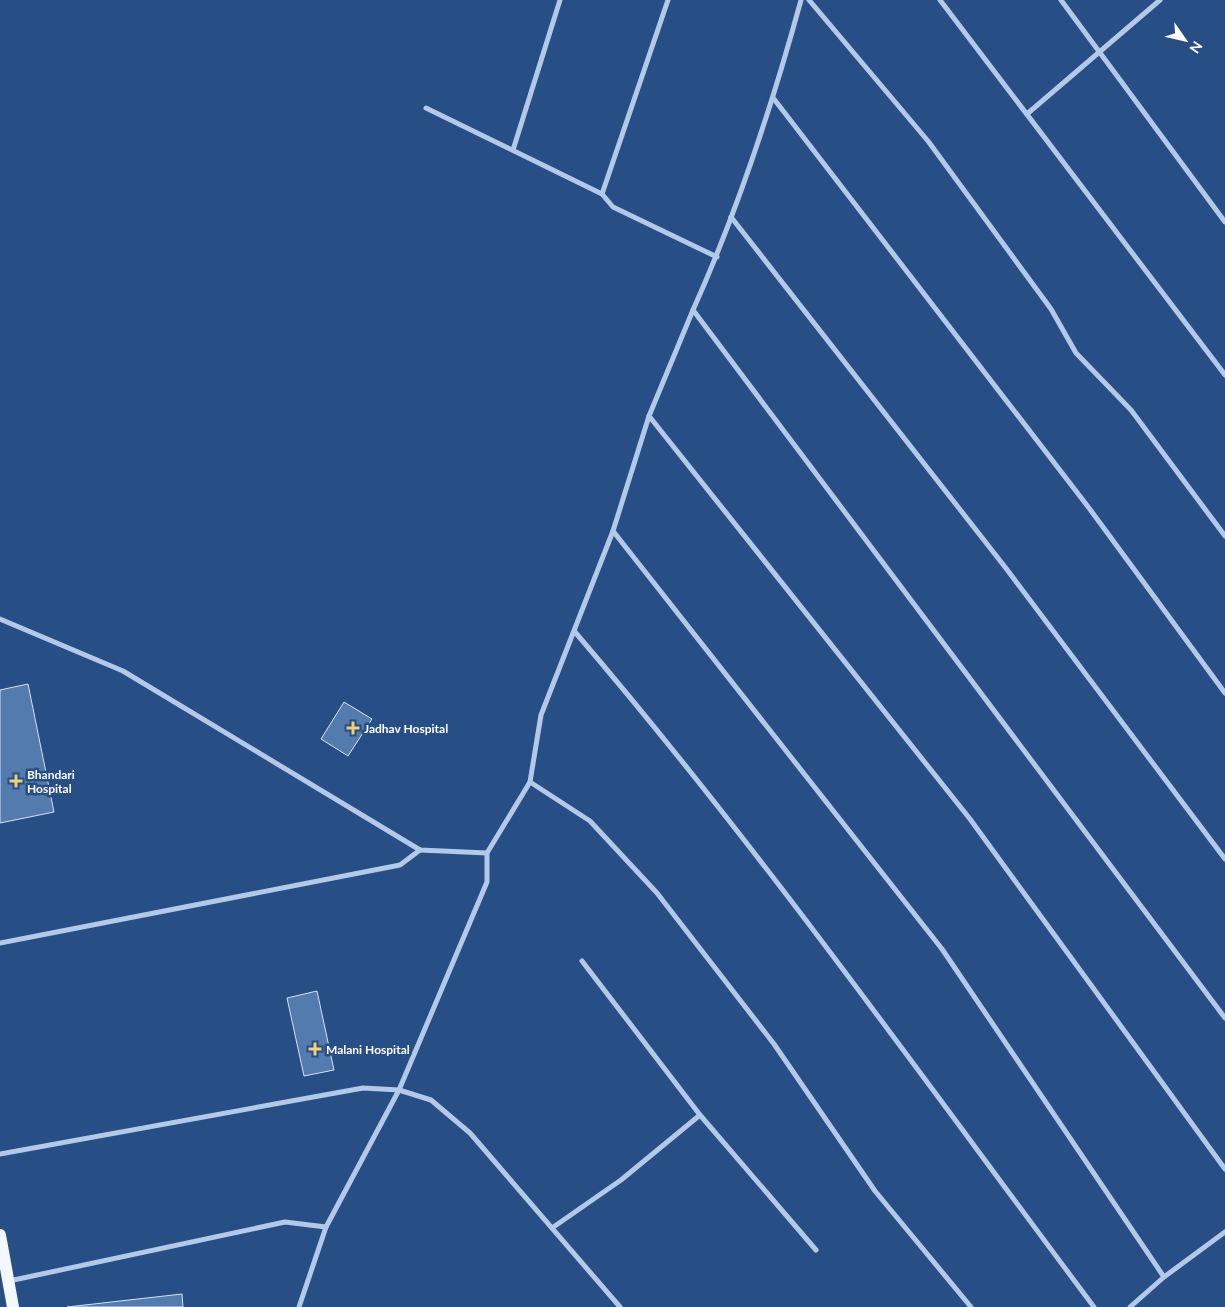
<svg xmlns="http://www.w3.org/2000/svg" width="1225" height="1307" viewBox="0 0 1225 1307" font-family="Lato,sans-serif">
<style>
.building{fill:#547bae;stroke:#d5e3f6}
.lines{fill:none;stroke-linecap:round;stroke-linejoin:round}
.minor{stroke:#b2c9e8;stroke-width:5}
.primary{stroke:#f3f7fe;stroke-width:12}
.poi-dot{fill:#f0cf77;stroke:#274e85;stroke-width:2}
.labels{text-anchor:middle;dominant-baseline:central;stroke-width:5;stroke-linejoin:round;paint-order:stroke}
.poi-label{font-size:12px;font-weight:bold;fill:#fff;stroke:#274e85;text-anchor:start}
</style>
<rect width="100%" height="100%" fill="#274e85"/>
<g class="building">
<path d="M28,684L54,812L0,823V690Z"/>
<path d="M344,702L372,719L348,756L321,739Z"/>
<path d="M317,991L334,1070L304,1076L287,998Z"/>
<path d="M182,1294L183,1307H67Z"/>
</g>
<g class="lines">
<g class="minor">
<path d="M801,0C772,106 738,210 693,310L1225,1018"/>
<path d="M809,0L928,141L1051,309L1076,353L1131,410L1225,536"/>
<path d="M940,0L1225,375"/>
<path d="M1061,0L1225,222"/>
<path d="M774,99L1089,508L1225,693"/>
<path d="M426,108L602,194L613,207L717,257"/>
<path d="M1027,114L1160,0"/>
<path d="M513,150L560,0"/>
<path d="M602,194L668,0"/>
<path d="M731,217L1005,567L1225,859"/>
<path d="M649,416L970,819L1225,1169"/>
<path d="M613,531L942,949L1164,1277"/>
<path d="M0,619L123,671L420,850L487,853"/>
<path d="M575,632C759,847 924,1080 1094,1307"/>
<path d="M530,782L590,821L657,893L774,1044L875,1191L971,1307"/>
<path d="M0,943L400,865L420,850"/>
<path d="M582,961L700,1115L816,1250"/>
<path d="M0,1154L363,1088L399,1090L431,1100L470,1133L620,1307"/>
<path d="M552,1228L621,1180L700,1115"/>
<path d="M9,1281L285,1222L326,1227"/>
<path d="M299,1307L326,1227L399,1090L487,882V853L530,782L541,715L613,531L649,416L693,310"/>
<path d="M1130,1307L1164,1277L1225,1232"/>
</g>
<path class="primary" d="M0,1235L13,1307"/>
</g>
<g class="poi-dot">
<path d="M350.5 720.5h5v5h5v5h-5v5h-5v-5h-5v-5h5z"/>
<path d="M13.5 773.5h5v5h5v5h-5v5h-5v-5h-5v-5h5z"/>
<path d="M312.5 1041.5h5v5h5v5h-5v5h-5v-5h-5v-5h5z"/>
</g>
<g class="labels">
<g class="poi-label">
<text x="364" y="728">Jadhav Hospital</text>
<text x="27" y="774">Bhandari<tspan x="27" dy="14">Hospital</tspan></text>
<text x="326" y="1049">Malani Hospital</text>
</g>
</g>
<g transform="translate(1185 40) rotate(124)" stroke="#274e85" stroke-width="4" paint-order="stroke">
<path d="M0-4L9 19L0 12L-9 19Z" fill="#ffffff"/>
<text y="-8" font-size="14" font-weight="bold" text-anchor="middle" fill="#ffffff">N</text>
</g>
</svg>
